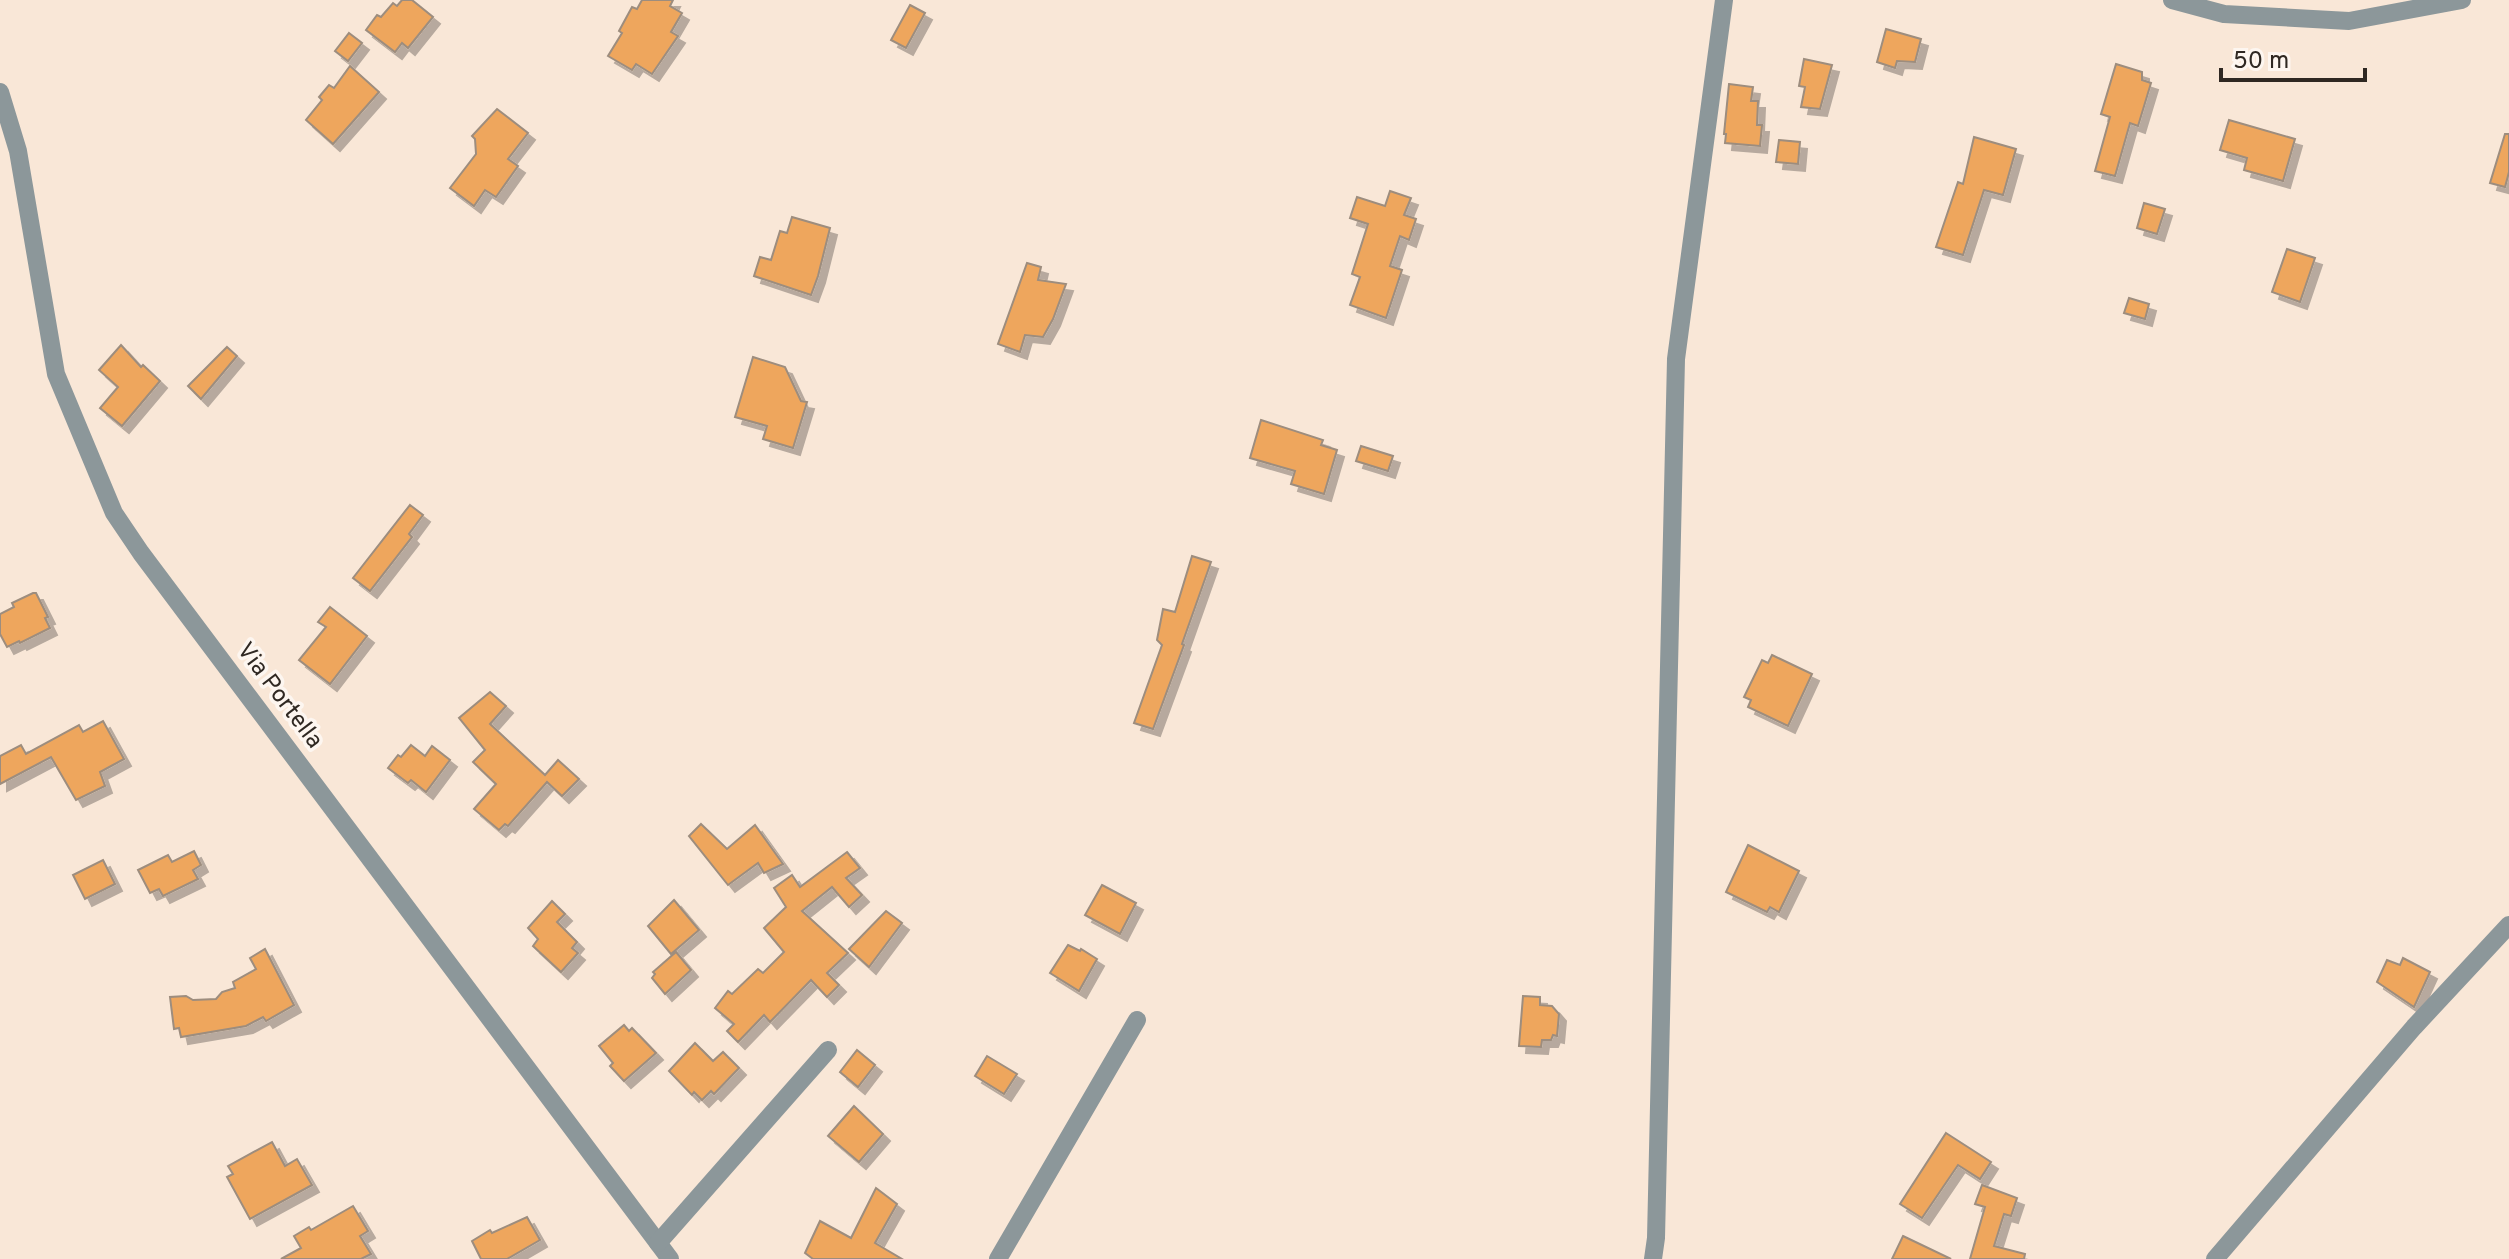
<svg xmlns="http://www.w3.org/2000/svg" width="2509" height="1259" viewBox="0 0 2509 1259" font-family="Overpass,sans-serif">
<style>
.building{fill:#eea65d;stroke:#9d8d7e;stroke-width:2;filter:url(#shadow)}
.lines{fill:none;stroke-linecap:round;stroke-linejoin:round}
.minor{stroke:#8c979a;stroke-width:18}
.labels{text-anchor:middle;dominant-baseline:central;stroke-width:7;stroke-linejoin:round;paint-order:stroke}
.street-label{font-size:24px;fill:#2f2822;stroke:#fdf6f0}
</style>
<defs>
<filter id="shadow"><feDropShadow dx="7" dy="7" stdDeviation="0" flood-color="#0004"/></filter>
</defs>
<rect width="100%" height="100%" fill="#f9e7d7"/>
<g class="building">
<path d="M402,0H412L433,17L408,48L402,43L395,52L366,30L377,15L381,17L393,3L397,6Z"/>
<path d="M642,0H673L670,6L682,13L671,32L678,36L652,74L636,64L632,70L608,56L622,33L619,31L632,7L637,9Z"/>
<path d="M910,5L925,13L906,48L891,40Z"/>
<path d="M1886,29L1921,39L1915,62L1897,61L1895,68L1877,62Z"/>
<path d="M349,33L362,43L348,61L335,51Z"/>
<path d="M1804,59L1832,65L1820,109L1801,107L1805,87L1799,86Z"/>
<path d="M2116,64L2142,72V80L2151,83L2138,126L2130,123L2115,176L2095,171L2110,117L2101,114Z"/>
<path d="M350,66L379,92L333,144L306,120L322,100L319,97L329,85L334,88Z"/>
<path d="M1729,84L1753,87L1751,101H1758L1757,125H1762L1760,146L1725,143L1726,134H1724Z"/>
<path d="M497,109L528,133L508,159L518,166L496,197L485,190L474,206L450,188L476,154L475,139L472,136Z"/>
<path d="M2229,120L2295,139L2283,181L2244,170L2247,158L2220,150Z"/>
<path d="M2505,134H2509V172L2505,187L2490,183Z"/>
<path d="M1974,137L2016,149L2003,195L1984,190L1963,255L1936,247L1958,182L1963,184Z"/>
<path d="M1779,140L1800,142L1798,164L1776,162Z"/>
<path d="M1390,191L1411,198L1404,215L1416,219L1409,240L1400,236L1390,266L1402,270L1386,318L1350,305L1360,277L1352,274L1368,224L1350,218L1357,197L1385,206Z"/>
<path d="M2144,203L2165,209L2157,234L2137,228Z"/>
<path d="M792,217L830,228L818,276L811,295L754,276L760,257L771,260L780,231L787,233Z"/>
<path d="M2287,249L2315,258L2300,302L2272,292Z"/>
<path d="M1027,263L1041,267L1038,280L1066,284L1053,319L1043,337L1025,335L1020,352L998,344Z"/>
<path d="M2129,298L2149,304L2145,319L2124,313Z"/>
<path d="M121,345L141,367L143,365L160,381L122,426L100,408L118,387L99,370Z"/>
<path d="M227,347L237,356L201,399L188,386Z"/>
<path d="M753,357L785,367L801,401L807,402L793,448L763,439L767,426L735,417Z"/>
<path d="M1261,420L1323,440L1321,445L1337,450L1324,494L1291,484L1295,471L1250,458Z"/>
<path d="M1361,446L1393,456L1388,471L1356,461Z"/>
<path d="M410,505L423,515L409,534L412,537L370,591L353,578Z"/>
<path d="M1192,556L1211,562L1182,644L1184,645L1153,729L1134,723L1162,645L1157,640L1163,609L1175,612Z"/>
<path d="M33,593H36L48,617L45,618L50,628L20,643L19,641L7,647L0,634V614L14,607L12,603Z"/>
<path d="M330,607L367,636L330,684L299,660L326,627L318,622Z"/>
<path d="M1772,655L1812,674L1788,726L1748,707L1751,700L1744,697L1762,660L1768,663Z"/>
<path d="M490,692L506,706L490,724L545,775L558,760L579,779L562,796L547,782L508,826L505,824L499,830L474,809L496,784L473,762L485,750L459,718Z"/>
<path d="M103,721L124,759L100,772L105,786L76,800L51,757L0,784V756L21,745L26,754L79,725L83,732Z"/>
<path d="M411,745L425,756L432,746L450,760L426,792L411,780L408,783L388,768L398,755L401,757Z"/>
<path d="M701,824L727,849L755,825L783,864L764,873L758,863L728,885L689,836Z"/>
<path d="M1748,845L1799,871L1779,912L1770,907L1767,912L1726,892Z"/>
<path d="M194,851L201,865L193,870L198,879L163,896L159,889L150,893L138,870L168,855L172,862Z"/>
<path d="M847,852L860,868L846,878L862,895L849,907L832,887L802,911L848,953L827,973L839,985L827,997L811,980L770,1022L764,1015L738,1042L727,1031L734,1024L715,1008L728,991L732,994L758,969L763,973L784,952L764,928L786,907L774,888L792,875L800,887Z"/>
<path d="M103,860L115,884L85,899L73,875Z"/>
<path d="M1102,885L1136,903L1120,934L1085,915Z"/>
<path d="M674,900L699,930L671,954L648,926Z"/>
<path d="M552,901L565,914L557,922L577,942L572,948L578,953L561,972L533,946L538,939L528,928Z"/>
<path d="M886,911L902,923L869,967L849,949Z"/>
<path d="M1068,945L1080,951L1081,949L1097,959L1079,991L1050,973Z"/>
<path d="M265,949L294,1005L266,1021L263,1017L246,1026L181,1037L179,1028L174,1029L170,997L186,996L193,1000L216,999L222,992L235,988L233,982L256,969L250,958Z"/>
<path d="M676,952L691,970L665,994L652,978L655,974L653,972Z"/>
<path d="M2403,958L2430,972L2414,1007L2377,982L2387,960L2400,965Z"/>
<path d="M1523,996L1540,997V1005L1552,1006L1559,1014L1557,1036L1553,1035L1551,1040H1542L1541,1047L1519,1046Z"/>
<path d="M624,1025L629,1031L632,1028L656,1053L624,1081L610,1066L613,1063L599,1046Z"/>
<path d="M695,1043L713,1061L723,1052L739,1068L714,1094L711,1091L702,1100L694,1092L692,1095L669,1071Z"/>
<path d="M857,1050L875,1065L858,1087L840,1072Z"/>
<path d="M987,1056L1017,1074L1004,1094L975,1076Z"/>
<path d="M854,1106L883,1134L859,1162L828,1136Z"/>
<path d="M1946,1133L1991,1162L1980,1179L1958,1165L1922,1218L1900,1204Z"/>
<path d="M272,1142L285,1166L297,1159L312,1185L250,1219L227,1177L233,1174L228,1166Z"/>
<path d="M1982,1185L2017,1198L2011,1216L2004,1214L1994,1246L2025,1254L2024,1259H1970L1985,1207L1975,1204Z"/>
<path d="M876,1188L897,1204L875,1243L902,1259H813L805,1253L820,1221L851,1238Z"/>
<path d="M353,1206L368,1231L360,1236L371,1254L361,1259H281L301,1248L294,1236L309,1227L311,1230Z"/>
<path d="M527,1217L540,1240L507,1259H481L472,1241L490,1230L492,1233Z"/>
<path d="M1903,1236L1951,1259H1892Z"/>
</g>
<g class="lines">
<g class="minor">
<path d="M2172,0L2224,14L2349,21L2462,0"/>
<path d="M0,92L18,151L56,374L114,513L141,553L670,1259"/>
<path d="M658,1243L828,1050"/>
<path d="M998,1259L1137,1020"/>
<path d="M1653,1259L1656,1238L1676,359L1724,0"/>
<path d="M2215,1259L2414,1027L2509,925"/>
</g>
</g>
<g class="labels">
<g class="street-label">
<text transform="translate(279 696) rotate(53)">Via Portella</text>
</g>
</g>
<path d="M2221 68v12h144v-12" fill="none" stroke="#2f2822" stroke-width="4"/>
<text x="2233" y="68" font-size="24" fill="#2f2822" stroke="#fdf6f0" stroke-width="6" paint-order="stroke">50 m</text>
</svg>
